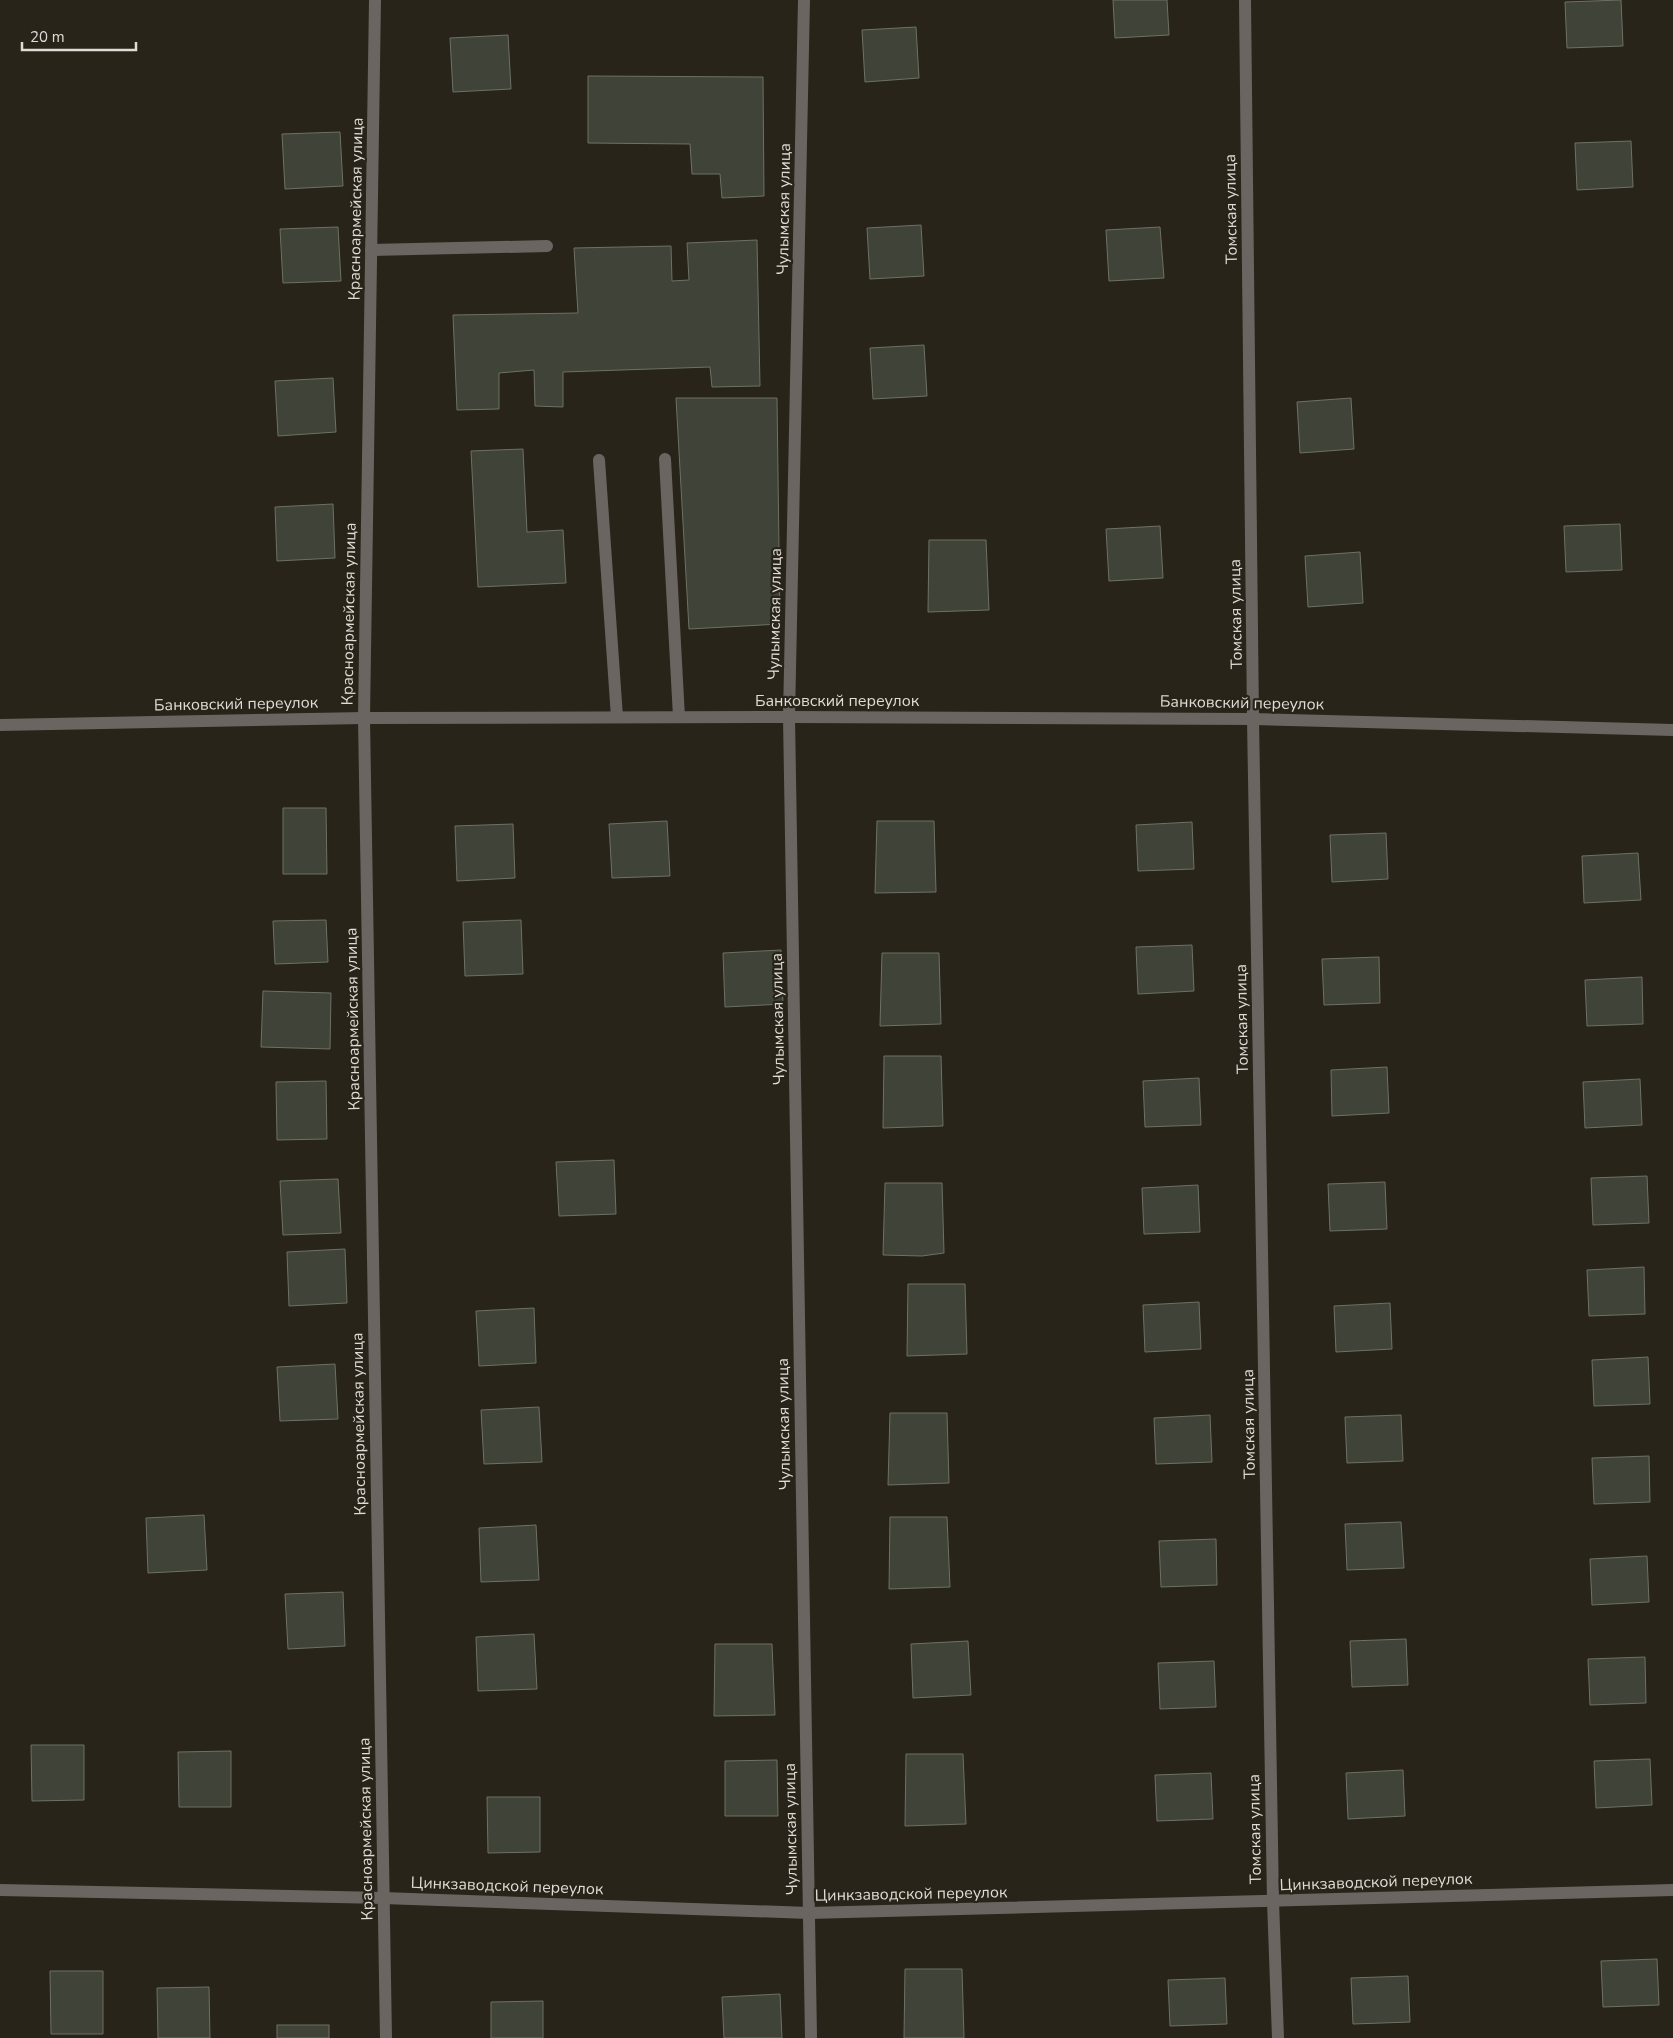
<svg xmlns="http://www.w3.org/2000/svg" width="1673" height="2038" viewBox="0 0 1673 2038" font-family="'Nunito Sans',sans-serif">
<style>
.building{fill:#404337;stroke:#6e7164}
.lines{fill:none;stroke-linecap:round;stroke-linejoin:round}
.minor{stroke:#6a6561;stroke-width:12}
.labels{text-anchor:middle;dominant-baseline:central;stroke-width:4.5;stroke-linejoin:round;paint-order:stroke}
.street-label{font-size:16px;fill:#dfdcd5;stroke:#28241a}
</style>
<rect width="100%" height="100%" fill="#28241a"/>
<g class="building">
<path d="M1113,0H1167L1169,35L1115,38Z"/>
<path d="M1621,0L1623,46L1567,48L1565,2Z"/>
<path d="M916,27L919,78L865,82L862,30Z"/>
<path d="M508,35L511,89L453,92L450,38Z"/>
<path d="M588,76L763,77L764,196L722,198L720,174H692L690,144L588,143Z"/>
<path d="M340,132L343,186L285,189L282,134Z"/>
<path d="M1631,141L1633,187L1577,190L1575,143Z"/>
<path d="M921,225L924,276L870,279L867,228Z"/>
<path d="M338,227L341,281L283,283L280,229Z"/>
<path d="M1160,227L1164,278L1109,281L1106,230Z"/>
<path d="M757,240L760,386L712,387L710,367L563,372V407L535,406L534,370L499,373V409L457,410L453,315L578,313L574,248L671,246L672,281L689,280L687,243Z"/>
<path d="M924,345L927,396L873,399L870,348Z"/>
<path d="M333,378L336,432L278,436L275,381Z"/>
<path d="M676,398H777L780,624L689,629Z"/>
<path d="M1351,398L1354,449L1300,453L1297,402Z"/>
<path d="M523,449L527,532L563,530L566,583L478,587L471,451Z"/>
<path d="M333,504L335,558L277,561L275,507Z"/>
<path d="M1620,524L1622,570L1566,572L1564,526Z"/>
<path d="M1160,526L1163,578L1109,581L1106,529Z"/>
<path d="M929,540H986L989,610L928,612Z"/>
<path d="M1360,552L1363,603L1308,607L1305,556Z"/>
<path d="M283,808H326L327,874H283Z"/>
<path d="M667,821L670,876L612,878L609,824Z"/>
<path d="M877,821H934L936,892L875,893Z"/>
<path d="M1192,822L1194,869L1138,871L1136,825Z"/>
<path d="M513,824L515,878L457,881L455,826Z"/>
<path d="M1386,833L1388,879L1332,882L1330,835Z"/>
<path d="M1638,853L1641,900L1584,903L1582,856Z"/>
<path d="M326,920L328,962L275,964L273,921Z"/>
<path d="M521,920L523,974L465,976L463,922Z"/>
<path d="M1192,945L1194,991L1138,994L1136,947Z"/>
<path d="M781,950L783,1004L725,1007L723,953Z"/>
<path d="M882,953H939L941,1024L880,1026Z"/>
<path d="M1379,957L1380,1003L1324,1005L1322,959Z"/>
<path d="M1642,977L1643,1024L1587,1026L1585,980Z"/>
<path d="M263,991L331,993L330,1049L261,1047Z"/>
<path d="M884,1056H941L943,1126L883,1128Z"/>
<path d="M1387,1067L1389,1113L1332,1116L1331,1070Z"/>
<path d="M1199,1078L1201,1125L1145,1127L1143,1081Z"/>
<path d="M1640,1079L1642,1125L1585,1128L1583,1082Z"/>
<path d="M326,1081L327,1139L277,1140L276,1082Z"/>
<path d="M614,1160L616,1214L559,1216L556,1162Z"/>
<path d="M1647,1176L1649,1223L1593,1225L1591,1178Z"/>
<path d="M338,1179L341,1233L283,1235L280,1181Z"/>
<path d="M1385,1182L1387,1229L1330,1231L1328,1184Z"/>
<path d="M885,1183H942L944,1253L922,1256L883,1255Z"/>
<path d="M1198,1185L1200,1232L1144,1234L1142,1188Z"/>
<path d="M345,1249L347,1303L289,1306L287,1252Z"/>
<path d="M1644,1267L1645,1314L1589,1316L1587,1270Z"/>
<path d="M908,1284H965L967,1354L907,1356Z"/>
<path d="M1199,1302L1201,1349L1145,1352L1143,1305Z"/>
<path d="M1390,1303L1392,1349L1336,1352L1334,1306Z"/>
<path d="M534,1308L536,1363L479,1366L476,1311Z"/>
<path d="M1648,1357L1650,1404L1594,1406L1592,1360Z"/>
<path d="M335,1364L338,1419L280,1421L277,1367Z"/>
<path d="M539,1407L542,1462L484,1464L481,1410Z"/>
<path d="M890,1413H947L949,1483L888,1485Z"/>
<path d="M1210,1415L1212,1462L1156,1464L1154,1418Z"/>
<path d="M1401,1415L1403,1461L1347,1463L1345,1417Z"/>
<path d="M1649,1456L1650,1502L1594,1504L1592,1458Z"/>
<path d="M204,1515L207,1570L148,1573L146,1518Z"/>
<path d="M890,1517H947L950,1587L889,1589Z"/>
<path d="M1401,1522L1404,1568L1347,1570L1345,1524Z"/>
<path d="M536,1525L539,1580L481,1582L479,1528Z"/>
<path d="M1216,1539L1217,1585L1161,1587L1159,1541Z"/>
<path d="M1647,1556L1649,1602L1592,1605L1590,1559Z"/>
<path d="M343,1592L345,1646L288,1649L285,1594Z"/>
<path d="M534,1634L537,1689L478,1691L476,1637Z"/>
<path d="M1406,1639L1408,1685L1352,1687L1350,1641Z"/>
<path d="M968,1641L971,1695L913,1698L911,1644Z"/>
<path d="M715,1644H772L775,1715L714,1716Z"/>
<path d="M1645,1657L1646,1703L1590,1705L1588,1659Z"/>
<path d="M1214,1661L1216,1707L1160,1709L1158,1663Z"/>
<path d="M31,1745H84V1800L32,1801Z"/>
<path d="M231,1751V1807H179L178,1752Z"/>
<path d="M906,1754H963L966,1824L905,1826Z"/>
<path d="M1650,1759L1652,1805L1596,1808L1594,1761Z"/>
<path d="M777,1760L778,1816H725V1761Z"/>
<path d="M1403,1770L1405,1816L1348,1819L1346,1773Z"/>
<path d="M1211,1773L1213,1819L1157,1821L1155,1775Z"/>
<path d="M487,1797H540V1852L488,1853Z"/>
<path d="M1657,1959L1659,2005L1603,2007L1601,1961Z"/>
<path d="M905,1969H962L964,2038H904Z"/>
<path d="M50,1971H103V2034H51Z"/>
<path d="M1408,1976L1410,2022L1353,2024L1351,1978Z"/>
<path d="M1225,1978L1227,2024L1170,2026L1168,1980Z"/>
<path d="M209,1987L210,2038H158L157,1988Z"/>
<path d="M780,1994L782,2038H724L722,1997Z"/>
<path d="M543,2001V2038H491V2002Z"/>
<rect x="277" y="2025" width="52" height="13"/>
</g>
<g class="lines">
<g class="minor">
<path d="M375,0L364,718L386,2038"/>
<path d="M804,0L789,717L811,2038"/>
<path d="M1245,0L1253,719L1273,1901L1278,2038"/>
<path d="M371,250L547,246"/>
<path d="M665,459L679,717"/>
<path d="M599,460L617,717"/>
<path d="M0,725L364,718L789,717L1253,719L1673,730"/>
<path d="M0,1890L383,1898L809,1913L1673,1890"/>
</g>
</g>
<g class="labels">
<g class="street-label">
<text transform="translate(356 209) rotate(-89)">Красноармейская улица</text>
<text transform="translate(784 209) rotate(-89)">Чулымская улица</text>
<text transform="translate(1231 209) rotate(-91)">Томская улица</text>
<text transform="translate(349 614) rotate(-89)">Красноармейская улица</text>
<text transform="translate(775 614) rotate(-89)">Чулымская улица</text>
<text transform="translate(1236 614) rotate(-91)">Томская улица</text>
<text x="837" y="701">Банковский переулок</text>
<text transform="translate(1242 703) rotate(1)">Банковский переулок</text>
<text transform="translate(236 704) rotate(-1)">Банковский переулок</text>
<text transform="translate(353 1019) rotate(-91)">Красноармейская улица</text>
<text transform="translate(778 1019) rotate(-91)">Чулымская улица</text>
<text transform="translate(1242 1019) rotate(-91)">Томская улица</text>
<text transform="translate(359 1424) rotate(-91)">Красноармейская улица</text>
<text transform="translate(784 1424) rotate(-91)">Чулымская улица</text>
<text transform="translate(1249 1424) rotate(-91)">Томская улица</text>
<text transform="translate(366 1829) rotate(-91)">Красноармейская улица</text>
<text transform="translate(791 1829) rotate(-91)">Чулымская улица</text>
<text transform="translate(1255 1829) rotate(-91)">Томская улица</text>
<text transform="translate(1376 1882) rotate(-2)">Цинкзаводской переулок</text>
<text transform="translate(507 1886) rotate(2)">Цинкзаводской переулок</text>
<text transform="translate(911 1894) rotate(-1)">Цинкзаводской переулок</text>
</g>
</g>
<path d="M22 42v8h114v-8" fill="none" stroke="#dfdcd5" stroke-width="2.5"/>
<text x="30" y="42" font-size="15" fill="#dfdcd5" stroke="#28241a" stroke-width="4" paint-order="stroke">20 m</text>
</svg>
